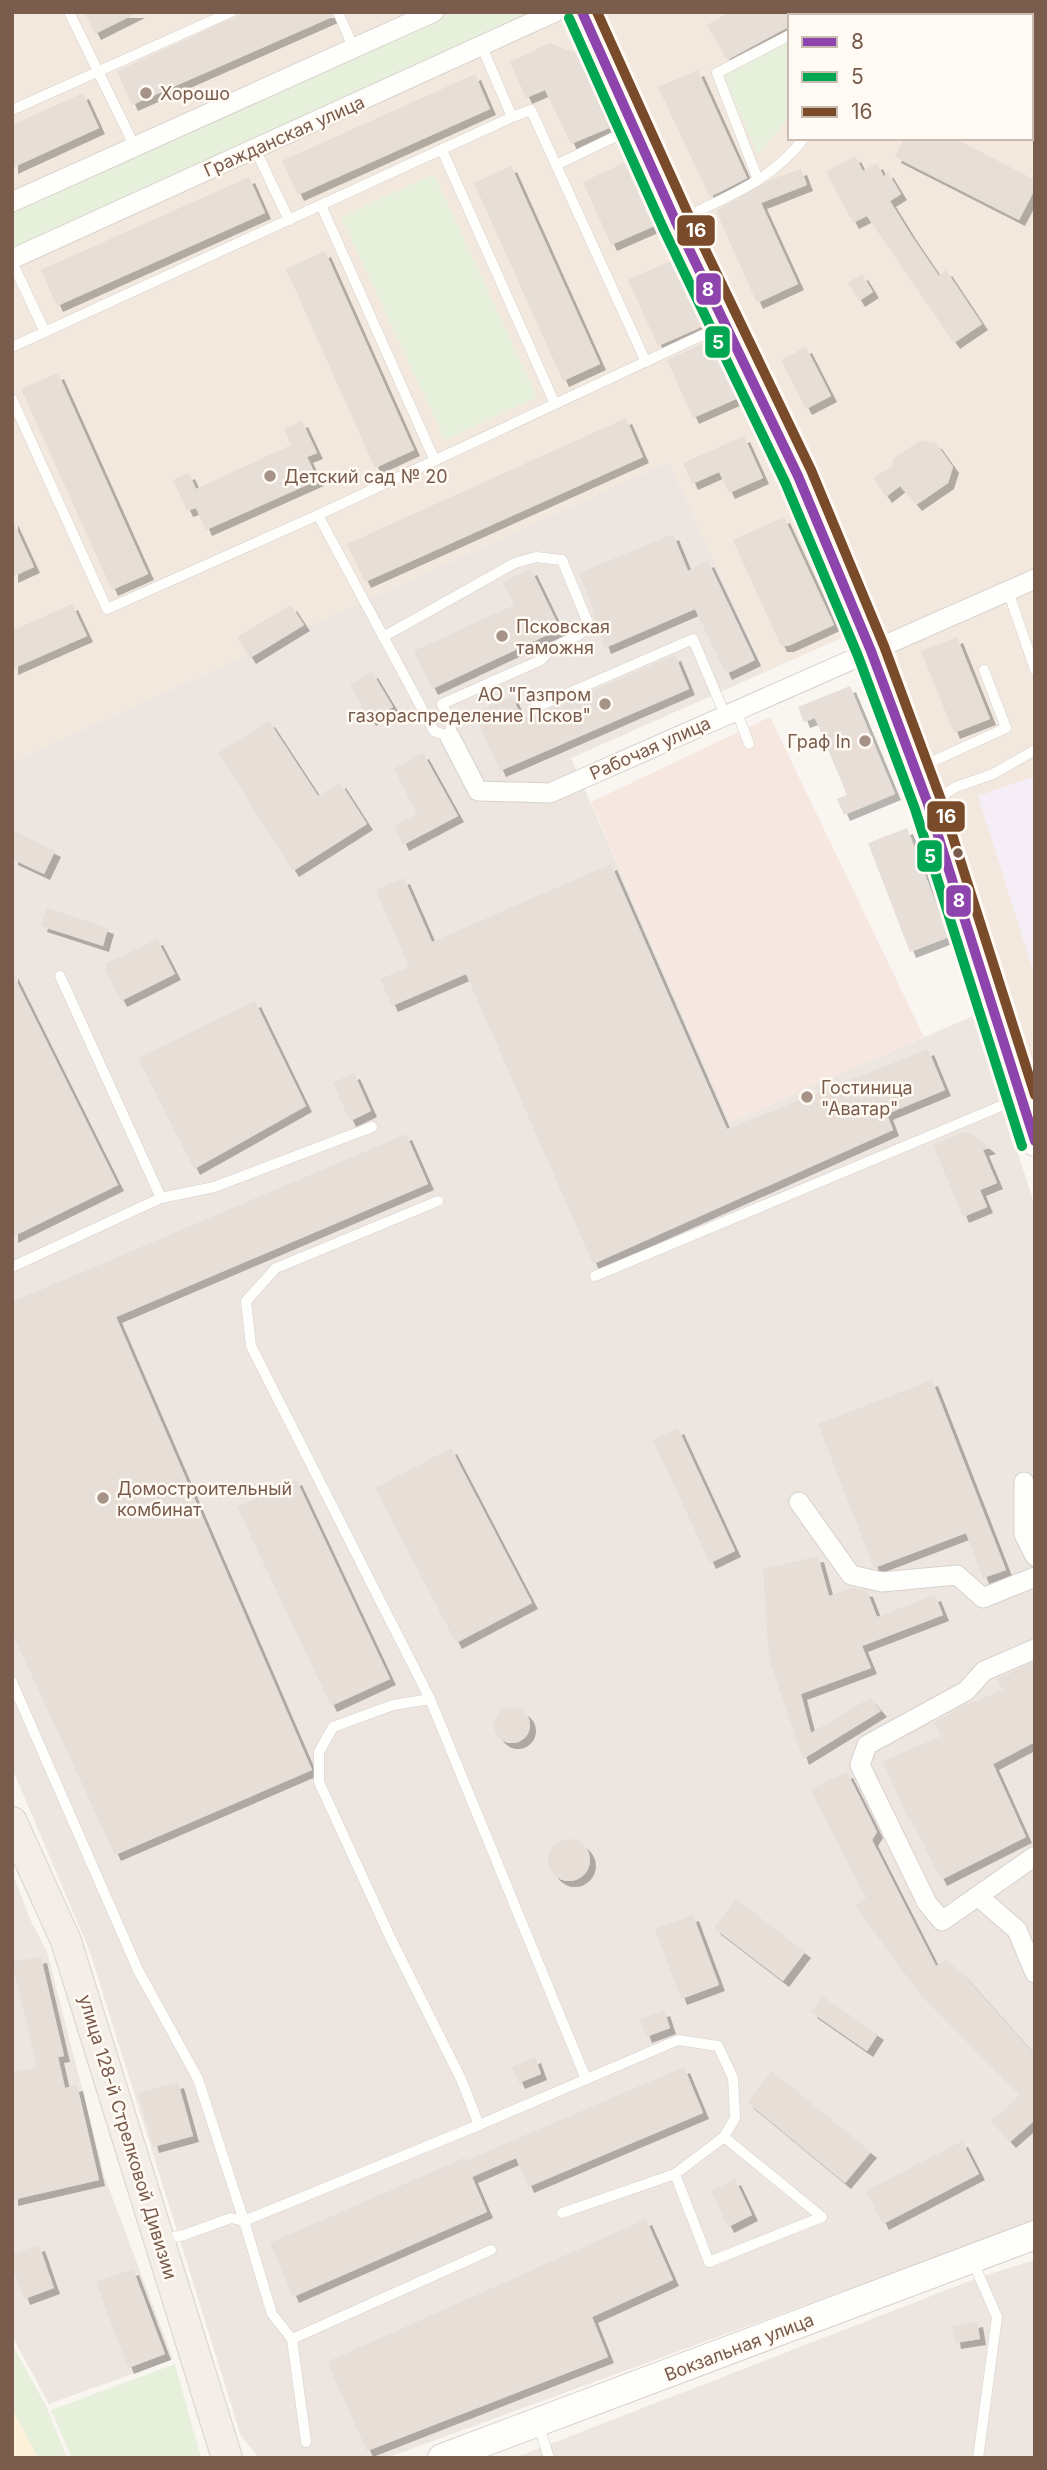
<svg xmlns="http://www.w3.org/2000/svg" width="1047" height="2470" viewBox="0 0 1047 2470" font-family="Inter,sans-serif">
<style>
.residential{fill:#f2e8de;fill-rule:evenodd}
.commercial{fill:#f6e8e1}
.industrial{fill:#ede5e0}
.education{fill:#f6eef6}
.green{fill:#e7f0db}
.sand{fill:#fbf2d9}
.building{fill:#e6ded7;filter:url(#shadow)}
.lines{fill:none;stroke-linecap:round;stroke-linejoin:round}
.lane-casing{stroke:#d7d1cb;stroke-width:11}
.street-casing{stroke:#d7d1cb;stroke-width:21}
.secondary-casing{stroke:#d9d2cb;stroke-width:30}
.primary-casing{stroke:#dad1cc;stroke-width:32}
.lane{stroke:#fefefd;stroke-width:10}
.street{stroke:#fefefd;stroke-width:19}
.secondary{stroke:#fefefd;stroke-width:28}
.primary{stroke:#f3eee8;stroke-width:30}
.bus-1-casing{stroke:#fffaf3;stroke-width:16}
.bus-2-casing{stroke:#fffaf3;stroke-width:16}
.bus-3-casing{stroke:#fffaf3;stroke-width:16}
.bus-1{stroke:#8e44ad;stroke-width:10}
.bus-2{stroke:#00a651;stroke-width:10}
.bus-3{stroke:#7a4b2a;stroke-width:10}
.poi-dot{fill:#a69286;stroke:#fffaf3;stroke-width:2.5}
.bus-dot{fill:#7a5c4d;stroke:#fffaf3;stroke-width:2.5}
.labels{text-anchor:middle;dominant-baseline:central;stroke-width:5;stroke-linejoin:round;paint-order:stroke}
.poi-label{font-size:18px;fill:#7a5c4d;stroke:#fffaf3;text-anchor:start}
.street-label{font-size:18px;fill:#7a5c4d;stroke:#fffaf3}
.line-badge{stroke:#fffaf3;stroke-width:2.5}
.badge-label{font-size:19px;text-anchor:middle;font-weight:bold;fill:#fff}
</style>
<defs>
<filter id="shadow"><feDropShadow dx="6" dy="6" stdDeviation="0" flood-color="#0004"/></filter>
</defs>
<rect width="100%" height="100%" fill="#f9f5f0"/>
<g class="residential">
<path d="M12,12H454L12,212Z"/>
<path d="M560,12L669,235L855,632L765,672L669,462L12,762V249Z"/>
<path d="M599,12H1035V572L885,634ZM790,16H1031V138H790Z"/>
<path d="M1035,587V1110L894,651Z"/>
</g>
<path class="commercial" d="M770,717L924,1037L730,1122L591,802Z"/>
<g class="industrial">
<path d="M669,462L765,672L571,758L730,1122L973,1016L1035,1206V2221L386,2458H259L241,2436L90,1952L12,1768V762Z"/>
<path d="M12,1872L30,1919L47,1952L105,2178L173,2359L49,2404L12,2336Z"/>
<path d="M1035,2260V2458H514L980,2277Z"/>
</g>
<path class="education" d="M1035,776V977L978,796Z"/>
<g class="green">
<path d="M454,12H537L12,249V212Z"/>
<path d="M790,42V115L758,155L724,76Z"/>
<path d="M434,174L537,397L445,440L341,217Z"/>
<path d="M12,2344L46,2406L67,2458H38L12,2408Z"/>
<path d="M175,2364L201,2458H72L51,2410Z"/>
</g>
<path class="sand" d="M12,2408L38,2458H14Z"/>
<g class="building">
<path d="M84,12H139L95,34Z"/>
<path d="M246,12H331L332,17L132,105L117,71Z"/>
<path d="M730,12H790V26L727,60L707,25Z"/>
<path d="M550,43L576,53L609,128L571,144L545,90L526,98L510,62Z"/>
<path d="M698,70L747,178L710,197L658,87Z"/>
<path d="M475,74L490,109L298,195L282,161Z"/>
<path d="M83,93L99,128L12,168V125Z"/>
<path d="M904,138H954L1035,180V189L1019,220L895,157Z"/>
<path d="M855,156L863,171L877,163L884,177L887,171L901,194L890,201L911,235L939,276L946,270L982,324L954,343L867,216L853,223L826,172Z"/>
<path d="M630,160L659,224L611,245L583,182Z"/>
<path d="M511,166L600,364L563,381L474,183Z"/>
<path d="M801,169L807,185L761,203L798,284L757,303L716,211L772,179Z"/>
<path d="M249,177L265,213L57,306L41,270Z"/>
<path d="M325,251L414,450L375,468L286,269Z"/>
<path d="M675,259L706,325L658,346L628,280Z"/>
<path d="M862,274L873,292L859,301L848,283Z"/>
<path d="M710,340L736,399L693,418L667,360Z"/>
<path d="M806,347L831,396L806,409L781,360Z"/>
<path d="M58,373L148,574L112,590L21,389Z"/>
<path d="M626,418L643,457L365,582L347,544Z"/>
<path d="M302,421L317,453L307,457L318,480L206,530L196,508L187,511L173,480L189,473L196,489L291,445L284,429Z"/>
<path d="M744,436L763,478L729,493L719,472L692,484L683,463Z"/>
<path d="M921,440L936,443L953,467L948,483L916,505L900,486L886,497L873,478L892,466L893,459Z"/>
<path d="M784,517L834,625L788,646H781L733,540Z"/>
<path d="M12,519L34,567L12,577Z"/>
<path d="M673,534L688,571L708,561L755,660L726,674L695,609L605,648L592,612L594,611L579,573Z"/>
<path d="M531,569L560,629L432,689L414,651L514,605L503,582Z"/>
<path d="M72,604L87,636L12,669V631Z"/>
<path d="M291,605L304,625L250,658L237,637Z"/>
<path d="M957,637L990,719L954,733L921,651Z"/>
<path d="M675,655L689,689L500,771L474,713L512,696L522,718L534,716Z"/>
<path d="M372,672L393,707L370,720L350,685Z"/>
<path d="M850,686L895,794L844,815L837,799L847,795L815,718L804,722L798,707Z"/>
<path d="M269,721L318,796L340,782L367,824L293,871L218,753Z"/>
<path d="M423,753L458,816L403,845L394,825L417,814L394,769Z"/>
<path d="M907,828L949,937L910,952L868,843Z"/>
<path d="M12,830L55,851L44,874L12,859Z"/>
<path d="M611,864L727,1129L928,1049L945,1090L887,1114L893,1130L593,1264L466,974L392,1006L380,979L409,967L376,890L404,878L432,942Z"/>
<path d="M47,908L108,928L103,946L41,926Z"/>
<path d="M157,939L175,974L121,1001L106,971V964Z"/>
<path d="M12,972L118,1185L12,1237Z"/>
<path d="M255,1001L306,1106L194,1169L138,1058Z"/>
<path d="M354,1073L371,1111L350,1121L333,1083Z"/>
<path d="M964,1132L973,1134L990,1148L983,1150L997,1183L980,1190L987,1207L963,1217L933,1145Z"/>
<path d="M406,1134L428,1184L116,1317L312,1770L115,1855L12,1633V1302Z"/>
<path d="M932,1380L1006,1570L983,1578L966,1533L874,1568L818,1424Z"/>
<path d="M678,1428L735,1551L710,1563L653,1440Z"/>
<path d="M451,1448L532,1603L456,1643L375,1488Z"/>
<path d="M296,1479L390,1679L331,1706L237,1507Z"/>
<path d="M818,1556L829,1596L852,1588L867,1591L877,1617L935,1595L943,1615L862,1646L871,1668L801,1694L811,1733L870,1698L881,1711L803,1759L769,1658L763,1569Z"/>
<path d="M1035,1662V1742L993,1764L1026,1837L941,1880L911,1819L908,1820L883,1761L941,1736L934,1723L963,1706L1003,1690L997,1679Z"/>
<circle cx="512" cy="1725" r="18"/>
<path d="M847,1772L877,1832L872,1840L936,1966L946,1960L963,1974L1035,2055V2120L1010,2142L991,2121L1020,2095L919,1993L855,1906L866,1898L810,1789Z"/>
<circle cx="569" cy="1860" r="21"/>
<path d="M736,1899L805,1952L783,1981L714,1928Z"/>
<path d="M693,1915L719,1985L681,1999L655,1929Z"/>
<path d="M41,1957L64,2056L58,2057L65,2088L77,2085L99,2180L12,2200V2073L37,2067L12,1962Z"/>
<path d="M822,1996L878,2034L867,2051L811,2012Z"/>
<path d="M664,2010L670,2028L646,2037L640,2020Z"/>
<path d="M535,2057L541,2074L519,2083L512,2067Z"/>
<path d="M684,2067L703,2113L528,2187L516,2158L472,2177L487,2212L293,2297L270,2243L464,2158L465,2161Z"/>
<path d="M772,2071L871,2152L845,2183L747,2102Z"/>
<path d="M178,2082L193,2136L153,2147L138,2093Z"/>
<path d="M962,2141L979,2174L883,2224L866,2191Z"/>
<path d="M735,2179L752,2215L728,2227L711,2191Z"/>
<path d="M646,2219L673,2280L592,2317L608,2357L367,2451L327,2362Z"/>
<path d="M39,2245L54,2288L24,2299L12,2266V2254Z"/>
<path d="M133,2269L165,2354L128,2368L96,2282Z"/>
<path d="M977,2321L980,2339L955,2343L952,2326Z"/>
</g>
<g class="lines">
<defs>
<g id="lane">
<path d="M69,12L135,147"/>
<path d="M338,12L354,49"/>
<path d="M950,12L956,16"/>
<path d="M827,16L833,12"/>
<path d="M482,47L512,117L531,110L646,362"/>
<path d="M1031,58L1035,60"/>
<path d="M12,110L231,12"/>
<path d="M255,149L289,220"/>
<path d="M442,150L555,404"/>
<path d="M556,165L633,128"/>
<path d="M758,180L717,73L790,35"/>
<path d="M321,205L435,461"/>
<path d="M679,220C725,198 773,180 804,138"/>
<path d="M12,262L45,332"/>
<path d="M12,347L512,117"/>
<path d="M12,399L107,609L318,515L724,325"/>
<path d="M318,515C357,587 395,659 434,731L450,737L451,724L442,704L541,660C553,642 573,642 588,628V623L562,560L536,557L515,563L383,637"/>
<path d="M1008,591L1035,670"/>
<path d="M532,709L693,639L725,715"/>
<path d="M736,710L749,744"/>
<path d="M916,769L1006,728L984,670"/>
<path d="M932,802L956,787L993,774L1035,750"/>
<path d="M161,1198L214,1187L372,1127"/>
<path d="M438,1201L276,1268L246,1301L251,1346L430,1699L586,2079"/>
<path d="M12,1267L161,1198L60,976"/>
<path d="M595,1276L1020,1098"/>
<path d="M12,1682L138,1970L198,2079L244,2221L479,2125"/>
<path d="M430,1699L393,1705L333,1727L319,1752V1782L390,1937L461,2079L479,2125L678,2040L718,2046L733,2078L735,2118L724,2137L675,2174L562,2213"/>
<path d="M675,2174L709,2262L822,2217L724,2137"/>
<path d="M161,2240L184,2235L231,2218L244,2221L272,2314L292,2339L306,2442"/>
<path d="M973,2262L997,2317L978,2458"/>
<path d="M292,2339L491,2250"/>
<path d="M538,2423L549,2458"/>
</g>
<g id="street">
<path d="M12,202L434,12"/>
<path d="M12,259L555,12"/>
<path d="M450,737L478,791L550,793L1035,579"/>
<path d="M1024,1482V1534L1035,1556"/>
<path d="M799,1502L851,1575L882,1582L957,1575L983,1598L1035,1577"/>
<path d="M1035,1649L984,1671L966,1691L867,1745L860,1765L927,1903L942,1921L1035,1856"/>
<path d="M978,1896L1017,1930L1035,1973"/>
</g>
<g id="secondary">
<path d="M582,12L676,222L798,476L871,651L928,804L1035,1142"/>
<path d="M442,2458L1035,2235"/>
</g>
<path id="primary" d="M12,1822L66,1941L227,2458"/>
</defs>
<use href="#lane" class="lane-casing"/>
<use href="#street" class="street-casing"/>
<use href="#secondary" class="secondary-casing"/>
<use href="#primary" class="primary-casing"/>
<use href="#lane" class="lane"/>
<use href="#street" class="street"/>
<use href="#secondary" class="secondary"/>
<use href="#primary" class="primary"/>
<defs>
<path id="bus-1" d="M582,12L676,222L798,476L871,651L928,804L1035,1141"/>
<path id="bus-2" d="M569,18L663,228L785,482L858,656L915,809L1022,1146"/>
<path id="bus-3" d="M597,12L689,216L811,470L884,646L941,800L1035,1095"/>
</defs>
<use href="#bus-1" class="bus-1-casing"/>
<use href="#bus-2" class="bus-2-casing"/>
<use href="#bus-3" class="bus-3-casing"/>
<use href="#bus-1" class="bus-1"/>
<use href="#bus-2" class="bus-2"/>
<use href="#bus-3" class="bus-3"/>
</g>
<g class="poi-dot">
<circle cx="146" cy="93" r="7"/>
<circle cx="270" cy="476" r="7"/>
<circle cx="502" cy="636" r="7"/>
<circle cx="605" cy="704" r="7"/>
<circle cx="865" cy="741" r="7"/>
<circle cx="807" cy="1097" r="7"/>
<circle cx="103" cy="1498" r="7"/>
</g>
<circle class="bus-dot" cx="958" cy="853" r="6"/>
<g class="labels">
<g class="poi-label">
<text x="160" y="93">Хорошо</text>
<text x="284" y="476">Детский сад № 20</text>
<text x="516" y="626">Псковская<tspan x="516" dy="21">таможня</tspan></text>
<text x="591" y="694" text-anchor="end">АО "Газпром<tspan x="591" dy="21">газораспределение Псков"</tspan></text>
<text x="851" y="741" text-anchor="end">Граф In</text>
<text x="821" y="1087">Гостиница<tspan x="821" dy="21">"Аватар"</tspan></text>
<text x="117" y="1488">Домостроительный<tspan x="117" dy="21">комбинат</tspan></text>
</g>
<g class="street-label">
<text transform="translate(284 136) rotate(-24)">Гражданская улица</text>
<text transform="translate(650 748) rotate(-24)">Рабочая улица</text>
<text transform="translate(128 2137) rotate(73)">улица 128-й Стрелковой Дивизии</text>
<text transform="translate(739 2347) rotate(-21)">Вокзальная улица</text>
</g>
</g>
<g class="line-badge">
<rect x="676" y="214" width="40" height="33" rx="7" fill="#7a4b2a"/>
<rect x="695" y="272" width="27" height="34" rx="7" fill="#8e44ad"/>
<rect x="704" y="325" width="27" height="34" rx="7" fill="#00a651"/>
<rect x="926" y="800" width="40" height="33" rx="7" fill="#7a4b2a"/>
<rect x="916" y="839" width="27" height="34" rx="7" fill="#00a651"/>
<rect x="945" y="884" width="27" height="34" rx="7" fill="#8e44ad"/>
</g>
<g class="badge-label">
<text x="696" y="237">16</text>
<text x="708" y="296">8</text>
<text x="718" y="349">5</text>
<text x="946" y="823">16</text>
<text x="930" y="863">5</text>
<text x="959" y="907">8</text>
</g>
<rect width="1047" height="2470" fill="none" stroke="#7a5c4d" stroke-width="28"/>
<rect x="788" y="14" width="245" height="126" fill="#fffaf3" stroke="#cabbb1" stroke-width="2"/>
<rect x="802" y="37" width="35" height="10" fill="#8e44ad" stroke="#cabbb1" stroke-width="2"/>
<text x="851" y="49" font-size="21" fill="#7a5c4d">8</text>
<rect x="802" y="72" width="35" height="10" fill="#00a651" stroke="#cabbb1" stroke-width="2"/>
<text x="851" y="84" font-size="21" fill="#7a5c4d">5</text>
<rect x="802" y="107" width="35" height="10" fill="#7a4b2a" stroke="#cabbb1" stroke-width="2"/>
<text x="851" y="119" font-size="21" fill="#7a5c4d">16</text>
</svg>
